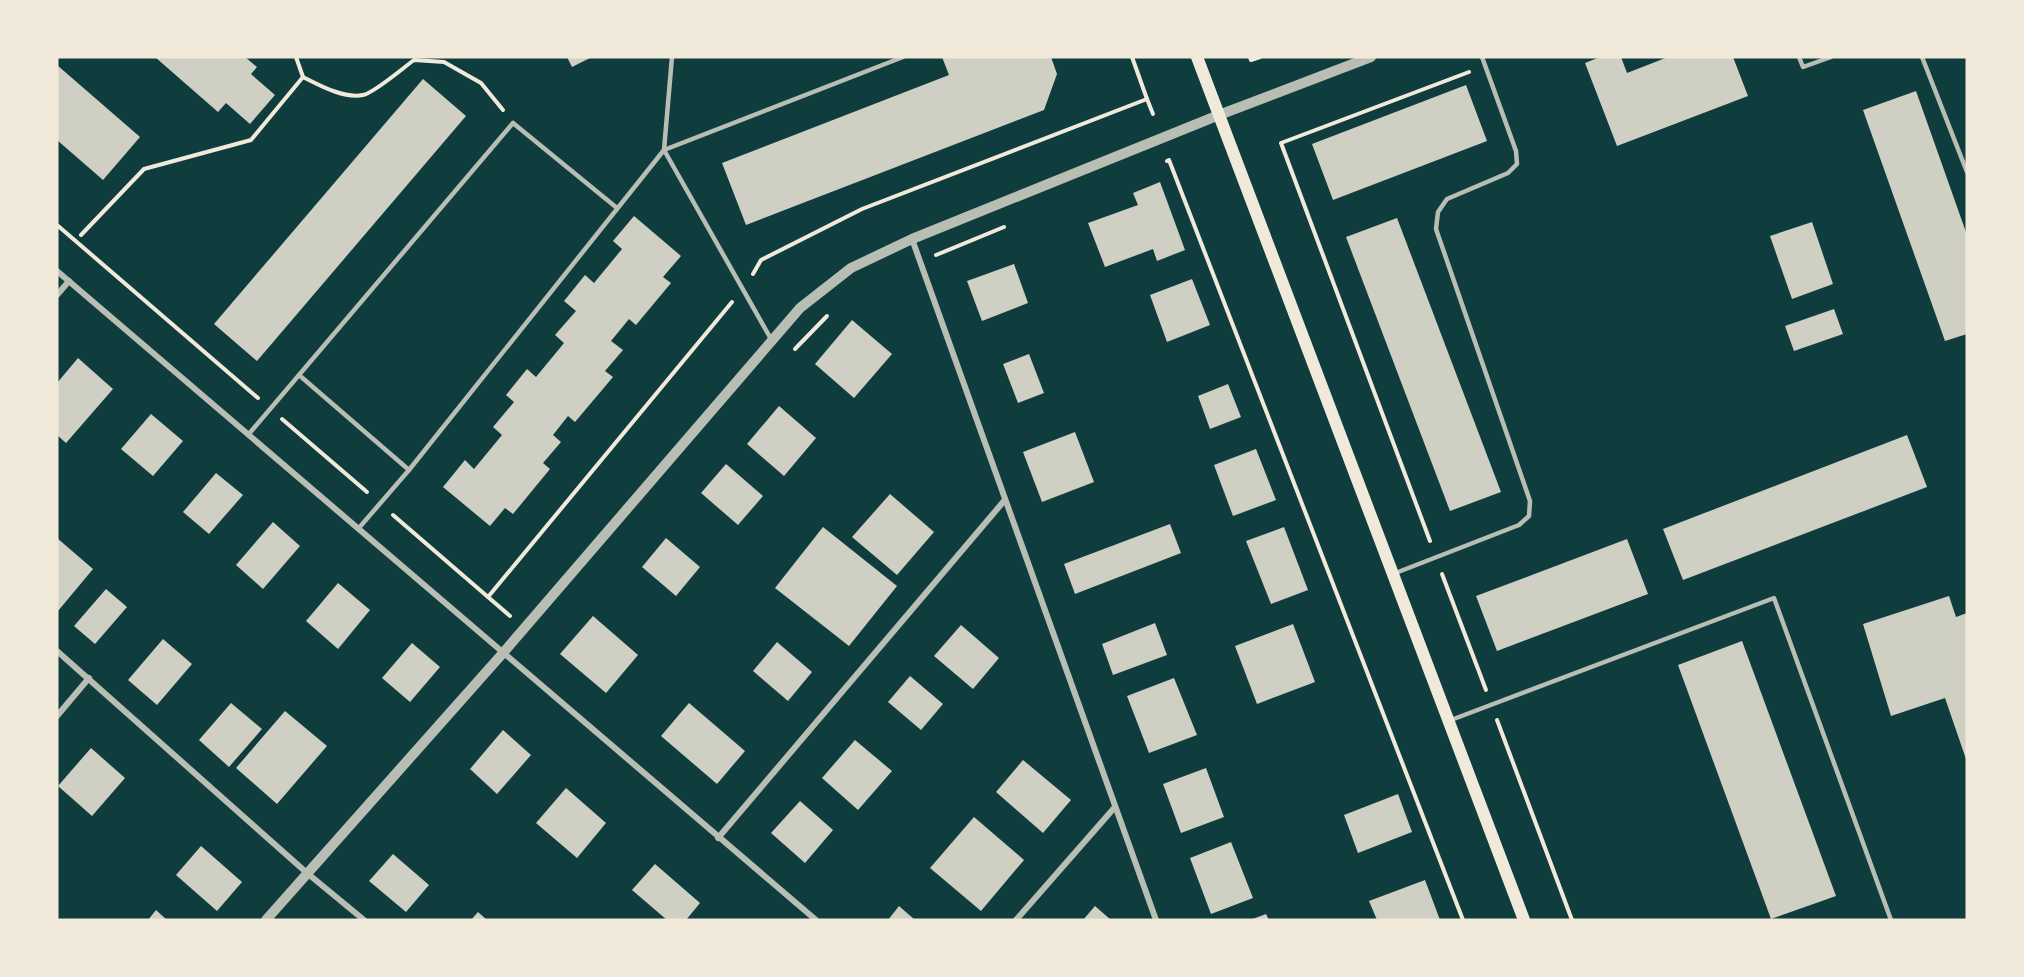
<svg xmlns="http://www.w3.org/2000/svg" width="2024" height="977" viewBox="0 0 2024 977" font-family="Literata,serif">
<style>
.building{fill:#cfcfc3}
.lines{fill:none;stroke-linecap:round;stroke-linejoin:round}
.path{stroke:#f1e9da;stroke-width:4}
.service{stroke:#b8beb3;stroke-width:4.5}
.minor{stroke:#b8beb3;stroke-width:6}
.tertiary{stroke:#b8beb3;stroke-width:10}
.secondary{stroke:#f1e9da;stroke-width:12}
</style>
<rect width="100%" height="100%" fill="#0f3d3e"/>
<g class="building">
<path d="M155,57H245L257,67L251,74L275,95L250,124L226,103L218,112Z"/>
<path d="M567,57H592L572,67Z"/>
<path d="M942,57H1051L1057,74L1044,110L746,225L722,163L949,75Z"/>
<path d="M1600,57H1621L1627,73L1668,57H1733L1748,96L1617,146L1585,63Z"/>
<path d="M57,65L140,137L103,180L57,140Z"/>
<path d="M423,79L466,116L257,361L214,324Z"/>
<path d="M1466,85L1487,141L1333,200L1312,144Z"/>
<path d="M1916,91L1967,235V334L1945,341L1863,110Z"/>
<path d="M1160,182L1185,250L1157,261L1153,249L1105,267L1088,223L1138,205L1133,193Z"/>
<path d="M634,216L681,256L663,277L671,283L636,325L629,319L611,341L623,350L605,371L613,377L575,422L568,416L553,435L561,442L543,463L550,469L513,514L505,508L490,526L443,487L465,460L474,469L502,435L493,427L514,402L506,395L527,369L536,377L564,343L555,335L576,311L564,301L585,275L594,283L622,249L613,241Z"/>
<path d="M1397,218L1501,492L1450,511L1346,237Z"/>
<path d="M1812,222L1833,284L1792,299L1770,236Z"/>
<path d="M1014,264L1028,303L982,321L967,281Z"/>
<path d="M1192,279L1210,325L1167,342L1150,295Z"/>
<path d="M1834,309L1843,334L1794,351L1785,326Z"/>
<path d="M852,320L892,354L854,398L815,364Z"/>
<path d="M1029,354L1044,393L1018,403L1003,364Z"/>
<path d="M78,358L113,389L66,443L57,435V383Z"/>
<path d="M1228,384L1241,417L1210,429L1198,396Z"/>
<path d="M779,406L816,438L784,476L747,444Z"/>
<path d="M151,414L183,441L153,476L121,449Z"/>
<path d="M1075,432L1094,482L1042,502L1023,452Z"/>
<path d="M1907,435L1927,487L1683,580L1663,529Z"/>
<path d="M1256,449L1276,500L1233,516L1214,465Z"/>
<path d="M726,464L763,496L738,525L701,493Z"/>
<path d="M216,473L243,495L209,534L183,512Z"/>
<path d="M890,494L934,532L897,575L852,537Z"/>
<path d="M273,522L300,546L263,589L236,565Z"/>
<path d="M1170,524L1181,553L1075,594L1064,564Z"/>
<path d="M823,527L897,586L849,646L775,588Z"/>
<path d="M1284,527L1308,590L1271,604L1246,541Z"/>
<path d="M57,538L93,569L58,611L57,609Z"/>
<path d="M666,538L700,567L676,596L642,567Z"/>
<path d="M1627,539L1648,594L1497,651L1476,596Z"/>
<path d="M338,583L370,610L338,649L306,621Z"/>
<path d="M106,589L127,607L95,644L74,626Z"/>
<path d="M1949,596L1956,617L1967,613V762L1945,698L1891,716L1863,624Z"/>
<path d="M593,616L638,655L606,693L560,654Z"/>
<path d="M1155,623L1167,655L1113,675L1102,644Z"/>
<path d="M1293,624L1315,682L1257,704L1235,646Z"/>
<path d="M961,625L999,658L973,689L934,656Z"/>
<path d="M163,639L192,664L157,705L128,680Z"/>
<path d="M1742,641L1836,896L1771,919L1678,665Z"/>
<path d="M777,642L812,672L788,701L753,671Z"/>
<path d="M412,643L440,667L410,702L382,678Z"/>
<path d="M910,676L943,704L921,730L888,702Z"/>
<path d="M1174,678L1197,735L1149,753L1127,696Z"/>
<path d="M231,703L262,729L229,767L199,740Z"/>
<path d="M689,703L745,751L717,784L661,736Z"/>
<path d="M285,711L327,746L277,804L236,768Z"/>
<path d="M503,730L531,755L497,794L470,769Z"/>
<path d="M855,740L892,771L858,810L822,778Z"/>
<path d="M91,748L125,778L92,816L58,786Z"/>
<path d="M1023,760L1071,800L1043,833L996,792Z"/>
<path d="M1206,768L1224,817L1181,833L1163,784Z"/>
<path d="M566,788L606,823L577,858L536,823Z"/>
<path d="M1398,794L1412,832L1358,853L1344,815Z"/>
<path d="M800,801L833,830L805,863L771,833Z"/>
<path d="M974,817L1024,860L981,911L930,868Z"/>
<path d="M1231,842L1253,898L1211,914L1190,858Z"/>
<path d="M201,846L242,882L217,911L176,875Z"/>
<path d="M393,854L429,885L406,912L369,881Z"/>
<path d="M655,864L700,903L686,920H667L632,890Z"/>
<path d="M1425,880L1440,920H1377L1369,901Z"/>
<path d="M899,906L915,920H888Z"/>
<path d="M1095,906L1111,920H1083Z"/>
<path d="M156,910L167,920H148Z"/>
<path d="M478,912L487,920H471Z"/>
<path d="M1266,914L1269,920H1250Z"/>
</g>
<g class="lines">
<g class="path">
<path d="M1250,57L1251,60L1260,57"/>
<path d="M303,77C319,85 344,99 363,95C374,93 403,68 414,60L444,62L481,83L503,110"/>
<path d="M1147,99L1153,114"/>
<path d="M1167,161L1169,160L1463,920"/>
<path d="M57,225L258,398"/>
<path d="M81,235L144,169L251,140L303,77L296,57"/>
<path d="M936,255L1004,227"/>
<path d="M753,274L761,260L862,209L1147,99L1132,57"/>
<path d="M795,349L827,316"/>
<path d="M282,419L367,492"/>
<path d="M393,515L488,597L732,302"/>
<path d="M1430,541L1281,143L1469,72"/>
<path d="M1442,574L1486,690"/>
<path d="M488,597L510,616"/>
<path d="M1497,720L1572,920"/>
</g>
<g class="service">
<path d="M672,57L664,150L903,57"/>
<path d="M1799,57L1803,67L1831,57"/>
<path d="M1922,57L1967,172"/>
<path d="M299,375L409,470"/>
<path d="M248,435L513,123L617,208"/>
<path d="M358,529L409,470L664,150L771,339"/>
<path d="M1393,574L1519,525L1529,516L1530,501L1436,229L1438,212L1447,199L1508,173L1517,164L1516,151L1482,57"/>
<path d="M1451,720L1774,598L1891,920"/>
</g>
<g class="minor">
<path d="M912,239L1156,920"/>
<path d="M57,271L816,920"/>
<path d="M57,295L69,281"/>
<path d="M57,651L307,873L364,920"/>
<path d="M57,716L89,678"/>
<path d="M718,838L1004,501"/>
<path d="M1016,920L1115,807"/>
</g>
<path class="tertiary" d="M266,920L503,653L800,308L851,268L912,239L1219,115L1371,57"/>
<path class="secondary" d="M1197,57L1524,920"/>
</g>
<rect width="2024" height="977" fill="none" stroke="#f1e9da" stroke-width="117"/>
</svg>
